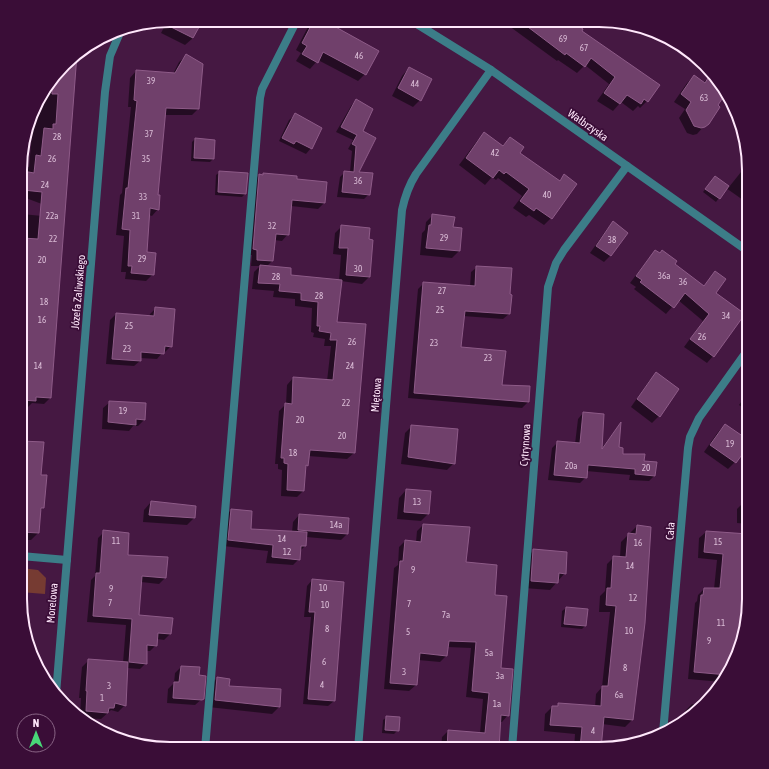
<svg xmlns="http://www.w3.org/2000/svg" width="769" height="769" viewBox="0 0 769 769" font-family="'Asap Condensed',sans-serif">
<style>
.green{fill:#763b32}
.shadow{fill:#0007}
.building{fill:#70406b;stroke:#8e5b88}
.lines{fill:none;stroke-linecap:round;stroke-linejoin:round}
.service{stroke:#3c7d88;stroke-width:8}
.minor{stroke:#3c7d88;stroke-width:8}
.labels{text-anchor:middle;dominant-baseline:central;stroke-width:3.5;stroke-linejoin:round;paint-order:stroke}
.number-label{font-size:9px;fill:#dbbdd7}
.street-label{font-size:11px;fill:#ffe7fb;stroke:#3a0d37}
.rim{fill:none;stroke:#ffe7fb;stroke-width:2}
</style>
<rect width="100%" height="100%" fill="#451842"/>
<path class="green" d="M21,568L38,570L46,578L45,594L20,592Z"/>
<g class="shadow">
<path d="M168,20H170L193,38L185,45L161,33Z"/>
<path d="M314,20L365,74L358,81L318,60L310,69L296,61L301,53L296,50L309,25Z"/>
<path d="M502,21H571L647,101L640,108L638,106L633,111L621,102L613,111L597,101L609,84L585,65L577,73L558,60L557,61Z"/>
<path d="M186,56L198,109L192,115H164L157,196L158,209L152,216L149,215L146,253L153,274L146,281L125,279L126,272H121L124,236L116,235L120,195L122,193L131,107H128L130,78L136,71L173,74L179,62Z"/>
<path d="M69,60L58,210L23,197V166L29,167L32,134H25L40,95Z"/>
<path d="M409,68L420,100L413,107L392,96L402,76Z"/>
<path d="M712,74L718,79L725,92L704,126L697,134L693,135L687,133L679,118L685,109L674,102L687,83L694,76L703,83Z"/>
<path d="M356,100L362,131L358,173L369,194L364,199L337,197L340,177L345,172H350L352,151L348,149L353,140L336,132L351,106Z"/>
<path d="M295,115L311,148L306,154L279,141L289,120Z"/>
<path d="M484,134L502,146L510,138L519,153L559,181L564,176L576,184L551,218L544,225L529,215L526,217L513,208L522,196L498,178L496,180L492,177L485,185L459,165L477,141Z"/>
<path d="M195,139L214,141L213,159L210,162L191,161L192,142Z"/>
<path d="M749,162V197L747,196L743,200L726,188L716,202L703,192L715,177L729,187Z"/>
<path d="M220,172L245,194L242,197L215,195L216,175Z"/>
<path d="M259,175L296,180L324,203L318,209L291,206L288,234L282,241L274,240L272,261L267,266L290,276L339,281L341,255L333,254L335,233L342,226L368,240L369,277L362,284L341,281L335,323L354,453L347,459L308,456L307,465L305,467L303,491L297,497L281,496L282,470L278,469V464H275L279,411L286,404L287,385L293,378L327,381L331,346H324L325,339L313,337L314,333L311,332L312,308L295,306V299L273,297L274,291L252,289L254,272L260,266H251L252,255H247L253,181Z"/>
<path d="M22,214L63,218L50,398L44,404L32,403L28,407H21Z"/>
<path d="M433,215L452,228L461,229L459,251L452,258L420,255L422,233L425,230L426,222Z"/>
<path d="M613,223L626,234L610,256L604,262L590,253L607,229Z"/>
<path d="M656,251L659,254L662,251L674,264L703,287L715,272L713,356L707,363L684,347L703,321L678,300L666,314L634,289L636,287L630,283L649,258Z"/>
<path d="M477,267L509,314L503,319L463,316L460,348L501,385L528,402L522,408L408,398L418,289L424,283L470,287L471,272Z"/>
<path d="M156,308L171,346L165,352H163L157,359L140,358V361L134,366L106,364L110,320L116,314L149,317L150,314Z"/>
<path d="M656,374L659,416L652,423L631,407L649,381Z"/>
<path d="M749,391V412L739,405Z"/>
<path d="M110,402L144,420L138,426H133L129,431L102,429L103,408Z"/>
<path d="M583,413L601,449L620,424L618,448L622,455L643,462L655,475L649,481L629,480L630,475L586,471V477L580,483L548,480L552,448L558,442L575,444L578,419Z"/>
<path d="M725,425L735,462L728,469L704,452L718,432Z"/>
<path d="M412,426L454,463L447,470L401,464L405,433Z"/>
<path d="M21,431H25L24,442L40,475L43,508L40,511L38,533L31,540H21Z"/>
<path d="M406,490L428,514L421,521L397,519L399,498Z"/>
<path d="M151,502L194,518L187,525L143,522L144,510Z"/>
<path d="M743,503H749V524L737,523V509Z"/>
<path d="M231,510L250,530L292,532L293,522L299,515L347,534L341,540L306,537L305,546L299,552V559L293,565L266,563L268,551L223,546L225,516Z"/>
<path d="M423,525L464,563L494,596L500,669L508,715L502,722H500L498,749H441L442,737L448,731L480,733L483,699L466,697L471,648L447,647L446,656L440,662L418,660L416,685L409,691L384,689L394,568L398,565L399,547L405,541L416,542L417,531Z"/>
<path d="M637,526L632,720L625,727L602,724L600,747L605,749H574L575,734L544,731L545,714L552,707H556L559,704L595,707L596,694L602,687L610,612H599L600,596L605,591L607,564L614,557H620L621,542Z"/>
<path d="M104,532L127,556L165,578L159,584L141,582L138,616L170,634L164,640L157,639L156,645L150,651H146V663L140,669L127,668L125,705L118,712L111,710L101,719L83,718L80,715L81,698H79L82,667L89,660L123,663L126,625L87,622L91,580L95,576L98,538Z"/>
<path d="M706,532L745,557H749V606H744V625L729,674L722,682L688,679L695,603L697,601L698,595L704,589H714L717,560L698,558L699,538Z"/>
<path d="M534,550L565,573L550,590L524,588L526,558Z"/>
<path d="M312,580L343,583L334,701L328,706L303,704L311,617H304L307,586Z"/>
<path d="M566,608L585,626L582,629L561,627L562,611Z"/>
<path d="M181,667L198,676L203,698L195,705L167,703L168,689L174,683L175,673Z"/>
<path d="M217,678L228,687L279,707L272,714L208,707L210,686Z"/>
<path d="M692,704L702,705L690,718L684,721L685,711Z"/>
<path d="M387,717L398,730L394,734L382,733L383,720Z"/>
</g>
<g class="building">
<path d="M170,20H203L193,38L161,22Z"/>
<path d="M314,20H323L379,51L366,75L323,52L318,63L302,54L307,46L302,43Z"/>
<path d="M520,21H572L583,29L582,31L660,85L648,102L644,99L641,104L627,95L620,104L604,93L615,77L591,58L585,67L566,53L565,55Z"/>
<path d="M77,54L51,398L36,397V401L21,400L22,356L24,357L26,327L22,326V238L38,239L42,192L23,190V171L34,173L36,155L41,156L44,128L53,129V124H56L58,94H52V80L71,57Z"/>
<path d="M186,54L203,64L199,109L166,108L158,195H160L159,210L150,208L147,252L156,253L154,275L131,273L132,266H128L130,230L122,229L126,188H128L137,101L134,100L136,70L175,73Z"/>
<path d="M409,67L432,79L421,101L398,88Z"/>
<path d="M711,73L718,79L726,93L718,105L720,107L709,124L705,127L701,128L694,126L686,110L691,102L681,94L694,75L705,83Z"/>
<path d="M356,99L373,109L363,131L376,138L359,172L373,173L370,195L342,192L344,171L354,172L356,146L352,144L357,135L341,127Z"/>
<path d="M295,113L322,128L312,149L296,141L294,144L282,138Z"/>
<path d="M484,132L503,146L510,137L524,147L520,153L560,181L564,174L577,184L552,219L536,208L534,211L520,201L529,189L506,172L504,174L499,170L493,178L466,158Z"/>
<path d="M195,138L215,140L214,159L194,158Z"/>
<path d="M219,171L248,173L246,194L218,192Z"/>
<path d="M263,173L297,176V179L327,182L325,203L292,200L289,235L276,234L273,261L257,260V250L253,249L259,174L263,175Z"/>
<path d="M715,176L729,186L720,199L705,189Z"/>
<path d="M432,214L455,217L453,227L462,228L460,251L426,248L429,225H431Z"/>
<path d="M613,221L628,233L611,256L596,246Z"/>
<path d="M341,225L370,228L369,239L373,240L370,277L346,275L348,248H339Z"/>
<path d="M655,250L660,253L662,250L677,261L675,264L704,286L715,271L726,279L716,293L745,314L714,357L690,339L709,314L685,293L674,308L640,282L642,280L636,276Z"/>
<path d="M260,265L291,268V275L342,280L337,322L366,324L355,453L310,450L308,466L306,465L304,491L287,490L288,464L284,463V458H281L285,403L292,404L293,377L333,380L337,340H330L331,333L319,331L320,326H317L318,302L301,300V293L279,291L280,284L258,283Z"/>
<path d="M476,266L512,268L510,294L512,295L510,314L465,311L461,347L506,351L502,385L530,386L529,402L414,393L423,282L475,286Z"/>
<path d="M155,307L175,309L172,347L165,346L164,354L141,352V361L112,359L116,313L154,316Z"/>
<path d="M656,372L679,389L660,417L637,399Z"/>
<path d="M109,401L146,403L145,420L136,419V425L108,422Z"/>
<path d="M583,412L604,414L602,449L621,422L619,447L623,448V454H645L644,461L657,462L655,476L635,474V469L588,465L587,478L554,475L557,441L580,443Z"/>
<path d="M725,424L744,437L743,439L749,443V445L736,463L710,445Z"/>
<path d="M411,425L458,429L455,464L408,457Z"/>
<path d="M21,441L44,442L41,475H47L44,508H41L39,533L21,532Z"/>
<path d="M406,489L431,491L429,514L404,512Z"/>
<path d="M151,501L196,506L195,518L149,515Z"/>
<path d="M231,509L252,511L251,529L307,532L306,546H301L300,560L272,557L273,545L228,540Z"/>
<path d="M299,514L349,518L348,534L298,530Z"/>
<path d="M423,524L470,527L466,562L497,565L495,595L507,596L501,668L513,669L509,716L501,715L499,749H447L448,730L485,733L489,693L472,691L476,642L449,641L447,656L420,653L417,685L390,683L400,561H403L405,540L421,542Z"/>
<path d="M637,525L651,527L645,623L633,720L604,717L601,749H580L582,727L550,725L552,706H558V703L601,706L602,686H608L616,606L606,605L607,588H611L613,556L626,557L628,533L636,534Z"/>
<path d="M103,530L129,533L128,555L168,557L166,578L142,576L139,615L173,618L171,634L158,633L157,646L147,645V664L129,662L132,619L93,616L96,573H100Z"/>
<path d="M706,531L748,534L746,556H749V591L746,590L744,624L728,675L694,672L701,595H703L704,588H720L723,554L704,552Z"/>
<path d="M533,549L567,552L566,574L559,573L558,583L531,581Z"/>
<path d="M312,579L344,582L335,701L308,699L315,612H309Z"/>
<path d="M566,607L588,609L586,626L564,624Z"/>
<path d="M88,659L128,662L126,706L115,703L114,708H109L108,713L86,711L87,691H86Z"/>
<path d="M181,666L200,667L199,675L206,676L204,699L202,700L173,698L174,682H179Z"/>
<path d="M217,677L230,679L229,686L281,689L280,707L215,700Z"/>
<path d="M386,716L400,717L399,731L385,730Z"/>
</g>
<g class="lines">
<path class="service" d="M205,749L260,98L262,89L297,20"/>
<g class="minor">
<path d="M412,21L491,70L749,252"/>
<path d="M21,556L67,560"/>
<path d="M56,694L105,92L110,56L122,28"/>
<path d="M663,733L688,448L690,437L699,418L749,348"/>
<path d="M146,744L198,749"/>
<path d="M358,749L402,210C405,196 409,185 416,174L491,70"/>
<path d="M512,749L548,287L556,263L564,250L627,166"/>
</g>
</g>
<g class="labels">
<g class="number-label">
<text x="563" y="39">69</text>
<text x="584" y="48">67</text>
<text x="359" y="56">46</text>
<text x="151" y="81">39</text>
<text x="415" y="84">44</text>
<text x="704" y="98">63</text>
<text x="149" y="134">37</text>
<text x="57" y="137">28</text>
<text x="495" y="153">42</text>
<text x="52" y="159">26</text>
<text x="146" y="159">35</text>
<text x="358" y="181">36</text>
<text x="45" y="185">24</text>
<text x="547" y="195">40</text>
<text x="143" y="197">33</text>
<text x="52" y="216">22a</text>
<text x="136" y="216">31</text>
<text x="272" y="226">32</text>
<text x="444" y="238">29</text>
<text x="53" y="239">22</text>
<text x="612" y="240">38</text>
<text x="142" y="259">29</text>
<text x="42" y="260">20</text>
<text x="358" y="269">30</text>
<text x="664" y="276">36a</text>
<text x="276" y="277">28</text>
<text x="683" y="282">36</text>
<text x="442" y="291">27</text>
<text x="319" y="296">28</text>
<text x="44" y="302">18</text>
<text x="440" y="310">25</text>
<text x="726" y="316">34</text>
<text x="42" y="320">16</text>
<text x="129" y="326">25</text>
<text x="702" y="337">26</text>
<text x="352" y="342">26</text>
<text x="434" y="343">23</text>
<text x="127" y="349">23</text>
<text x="488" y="358">23</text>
<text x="38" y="366">14</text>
<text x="350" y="366">24</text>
<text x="346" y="403">22</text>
<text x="123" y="411">19</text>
<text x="300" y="420">20</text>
<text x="342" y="436">20</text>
<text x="730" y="444">19</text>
<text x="293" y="453">18</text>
<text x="571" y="466">20a</text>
<text x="646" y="468">20</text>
<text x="417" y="502">13</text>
<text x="336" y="525">14a</text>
<text x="282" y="539">14</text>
<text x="116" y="541">11</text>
<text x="718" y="542">15</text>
<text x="638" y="543">16</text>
<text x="287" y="552">12</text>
<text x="630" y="566">14</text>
<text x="413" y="570">9</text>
<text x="323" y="588">10</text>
<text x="111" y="589">9</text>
<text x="633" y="598">12</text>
<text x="110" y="603">7</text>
<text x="409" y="604">7</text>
<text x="325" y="605">10</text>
<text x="446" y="615">7a</text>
<text x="721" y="623">11</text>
<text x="327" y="629">8</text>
<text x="629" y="631">10</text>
<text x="408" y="632">5</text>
<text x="709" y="641">9</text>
<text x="489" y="653">5a</text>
<text x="324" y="662">6</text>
<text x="625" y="668">8</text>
<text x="404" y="672">3</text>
<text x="500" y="676">3a</text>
<text x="322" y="685">4</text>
<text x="109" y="686">3</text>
<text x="619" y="695">6a</text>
<text x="102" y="698">1</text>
<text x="497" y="704">1a</text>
<text x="593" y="731">4</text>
</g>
<g class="street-label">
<text transform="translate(588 125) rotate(35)">Wałbrzyska</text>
<text transform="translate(78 292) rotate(-85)">Józefa Zaliwskiego</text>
<text transform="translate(376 395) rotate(-85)">Miętowa</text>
<text transform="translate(525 445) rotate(-86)">Cytrynowa</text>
<text transform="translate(670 531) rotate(-85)">Cała</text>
<text transform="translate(52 603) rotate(-85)">Morelowa</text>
</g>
</g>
<path d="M0 0H769V769H0ZM170 27H599A143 143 0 0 1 742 170V599A143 143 0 0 1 599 742H170A143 143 0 0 1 27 599V170A143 143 0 0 1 170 27Z" fill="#3a0d37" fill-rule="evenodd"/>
<path class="rim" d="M170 27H599A143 143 0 0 1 742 170V599A143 143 0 0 1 599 742H170A143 143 0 0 1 27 599V170A143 143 0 0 1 170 27Z"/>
<g transform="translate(36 733)"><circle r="19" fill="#3a0d37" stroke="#896485"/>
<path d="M0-3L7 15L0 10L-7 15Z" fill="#48d778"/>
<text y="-6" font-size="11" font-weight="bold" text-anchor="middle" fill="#ffe7fb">N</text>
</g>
</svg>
